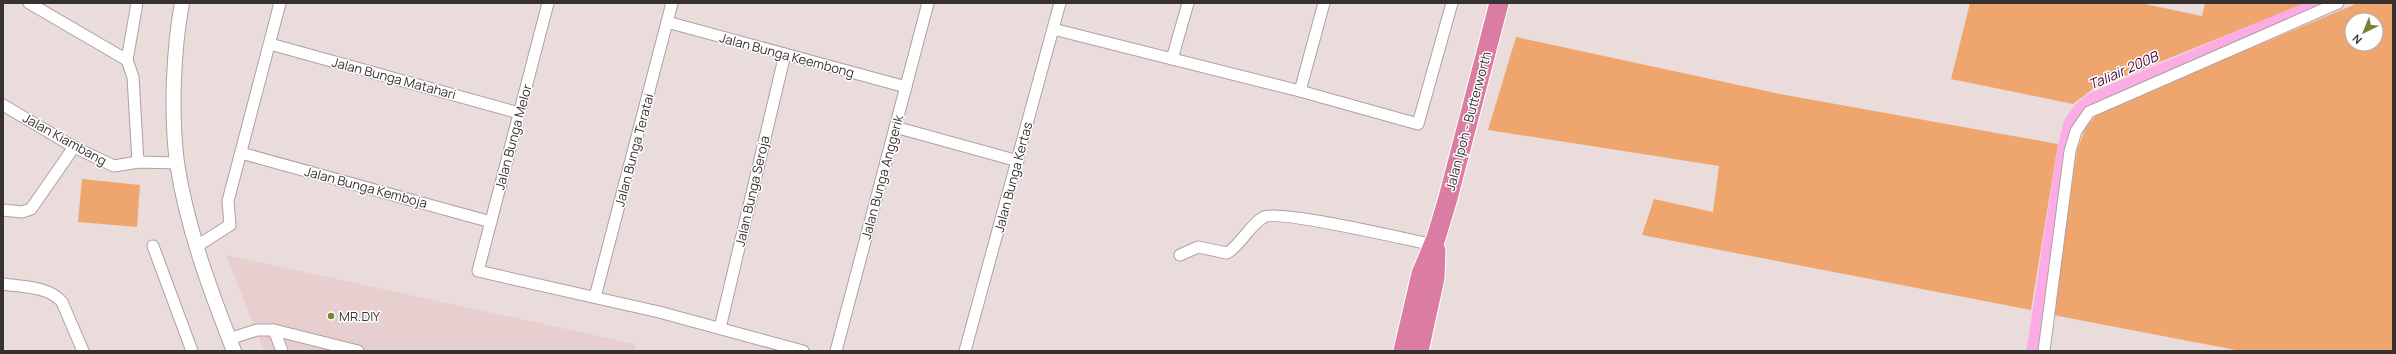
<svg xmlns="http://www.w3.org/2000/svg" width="2396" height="354" viewBox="0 0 2396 354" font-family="Manrope,sans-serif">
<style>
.built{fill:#e7cfcf}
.green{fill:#efa66e;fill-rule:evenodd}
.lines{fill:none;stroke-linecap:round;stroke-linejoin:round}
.canal{stroke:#fcabe5;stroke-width:13}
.minor-casing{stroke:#afa1a1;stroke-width:13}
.tertiary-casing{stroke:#afa1a1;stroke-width:16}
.trunk-casing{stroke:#fff;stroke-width:21}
.minor{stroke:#fff;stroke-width:11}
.tertiary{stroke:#fff;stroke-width:14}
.trunk{stroke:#db7ca2;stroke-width:19}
.poi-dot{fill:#788432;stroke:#fff;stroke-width:1.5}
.labels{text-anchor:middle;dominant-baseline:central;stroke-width:3;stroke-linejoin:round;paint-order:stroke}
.street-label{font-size:13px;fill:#373232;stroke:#fff}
.poi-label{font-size:13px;fill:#373232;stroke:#fff;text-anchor:start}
.water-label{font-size:14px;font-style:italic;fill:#4b043e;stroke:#fff}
</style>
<rect width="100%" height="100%" fill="#ebdcdc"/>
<path class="built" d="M226,255L635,344V351H264Z"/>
<g class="green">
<path d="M1970,3H2140L2202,16L2205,3H2306L2093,89L2073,104L1951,79Z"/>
<path d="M2358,3H2393V351H2241L2053,315L2077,150L2086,127L2099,112ZM2352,20H2376V44H2352Z"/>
<path d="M1516,37L1780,94L2058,144L2031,310L1642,235L1654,199L1713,212L1719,166L1488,130Z"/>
<path d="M82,179L140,185L137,227L78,222Z"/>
</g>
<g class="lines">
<path class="canal" d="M2033,351L2064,148L2070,123L2080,109L2093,99L2321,3"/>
<defs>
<g id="minor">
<path d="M29,3L127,60"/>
<path d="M137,3L127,60L133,77L138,162"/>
<path d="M548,3L478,271L659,312L803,351"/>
<path d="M667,22L906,87"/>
<path d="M1053,29L1300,91L1418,124L1452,3"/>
<path d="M270,44L519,113"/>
<path d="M1172,59L1188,3"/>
<path d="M1300,91L1324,3"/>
<path d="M3,105L74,147L114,166L138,162L177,163"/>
<path d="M895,127L1018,161"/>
<path d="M241,153L491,222"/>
<path d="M3,210L22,212L31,209L74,147"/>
<path d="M153,246L192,351"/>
<path d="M197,246L230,225L228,201L280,3"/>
<path d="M1180,255L1198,247L1227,253C1242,244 1250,224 1264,217C1278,209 1409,240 1434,245"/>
<path d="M3,284C22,287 49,286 62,302L83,351"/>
<path d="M595,297L672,3"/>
<path d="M720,328L785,54"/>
<path d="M274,330L282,351"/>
<path d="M229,339L257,330H274L358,351"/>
<path d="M836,351L928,3"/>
<path d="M965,351L1060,3"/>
<path d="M2044,351L2070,151L2076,131L2089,112L2338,3"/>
</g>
<path id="tertiary" d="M182,3C173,51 171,115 177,163C187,228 210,290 234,351"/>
<g id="trunk">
<path d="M1403,351L1421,274L1436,238L1448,198L1499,3"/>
<path d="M1419,351L1435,278L1436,250"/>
</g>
</defs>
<use href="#minor" class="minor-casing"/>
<use href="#tertiary" class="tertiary-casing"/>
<use href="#trunk" class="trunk-casing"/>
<use href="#minor" class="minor"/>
<use href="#tertiary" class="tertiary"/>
<use href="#trunk" class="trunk"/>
</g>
<circle class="poi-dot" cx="331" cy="316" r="4"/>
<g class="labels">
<g class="street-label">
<text transform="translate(787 55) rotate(15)">Jalan Bunga Keembong</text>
<text transform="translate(394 78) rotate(15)">Jalan Bunga Matahari</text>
<text transform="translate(1468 121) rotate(-75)">Jalan Ipoh - Butterworth</text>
<text transform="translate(513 137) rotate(-75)">Jalan Bunga Melor</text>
<text transform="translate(65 139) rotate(29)">Jalan Kiambang</text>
<text transform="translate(634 150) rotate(-75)">Jalan Bunga Teratai</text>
<text transform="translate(882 177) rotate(-75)">Jalan Bunga Anggerik</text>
<text transform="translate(1013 177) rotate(-75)">Jalan Bunga Kertas</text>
<text transform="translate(366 187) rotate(15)">Jalan Bunga Kemboja</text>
<text transform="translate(752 191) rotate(-77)">Jalan Bunga Seroja</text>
</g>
<g class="poi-label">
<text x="339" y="316">MR.DIY</text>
</g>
<g class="water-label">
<text transform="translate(2123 70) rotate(-24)">Taliair 200B</text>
</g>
</g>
<rect width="2396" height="354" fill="none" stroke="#373232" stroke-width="8"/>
<g transform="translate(2364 32) rotate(223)"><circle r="19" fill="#ffffff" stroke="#afadad"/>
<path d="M0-3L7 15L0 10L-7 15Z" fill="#788432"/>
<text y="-6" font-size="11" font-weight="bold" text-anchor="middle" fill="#373232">N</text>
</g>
</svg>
